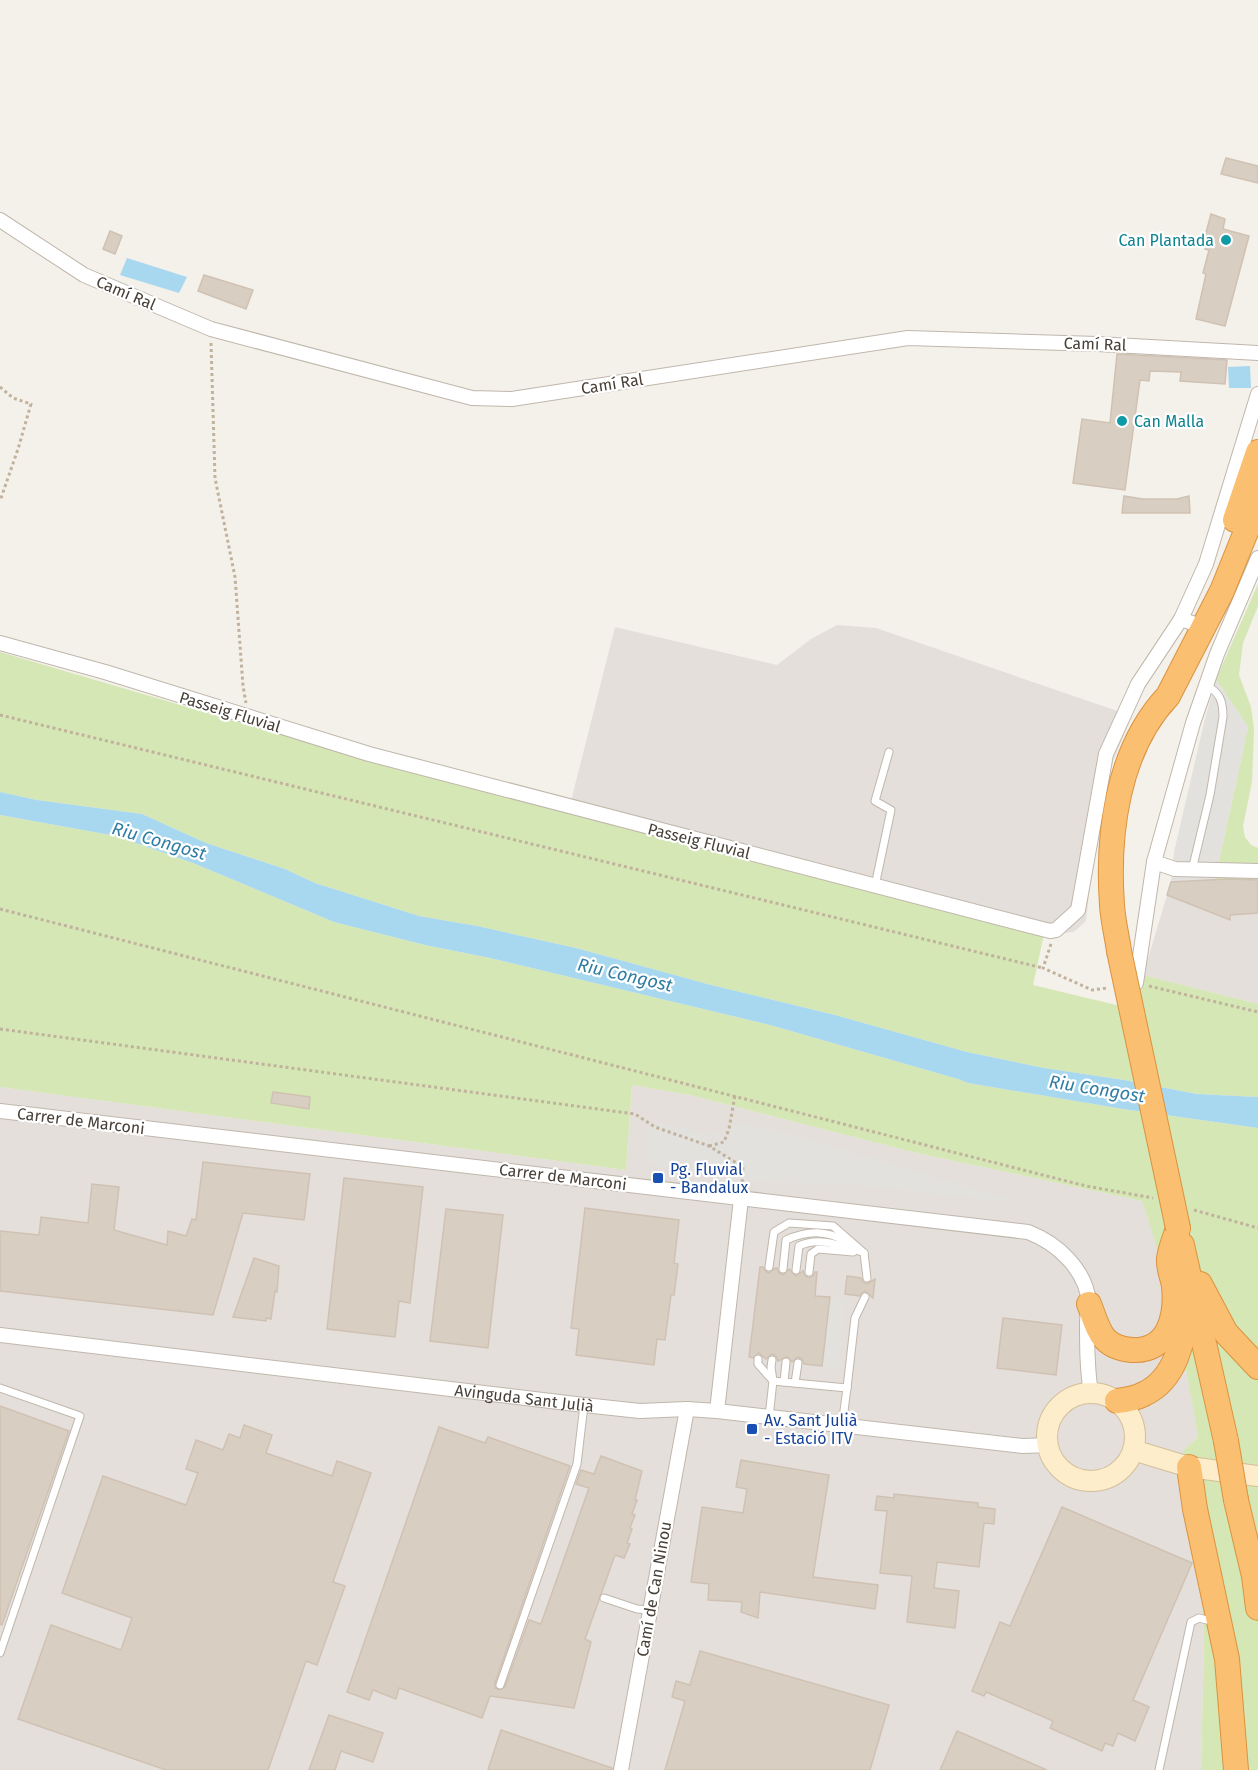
<svg xmlns="http://www.w3.org/2000/svg" width="1258" height="1770" viewBox="0 0 1258 1770" font-family="'Fira Sans',sans-serif">
<style>
.industrial{fill:#e4dfdb}
.green{fill:#d5e7b4}
.parking{fill:#e3e1de}
.water{fill:#a8d8ef}
.building{fill:#d9cec2;stroke:#d0c2b3;stroke-width:1.5}
.lines{fill:none;stroke-linecap:round;stroke-linejoin:round}
.lane-casing{stroke:#c0b7ac;stroke-width:9}
.street-casing{stroke:#c0b7ac;stroke-width:16}
.secondary-casing{stroke:#d3bf9a;stroke-width:22}
.highway-casing{stroke:#da933f;stroke-width:26}
.path{stroke:#c1b29e;stroke-width:3;stroke-dasharray:3 3;stroke-linecap:butt}
.lane{stroke:#fff;stroke-width:7}
.street{stroke:#fff;stroke-width:14}
.secondary{stroke:#fdedcb;stroke-width:20}
.highway{stroke:#fabf70;stroke-width:24}
.highway-bridge-casing{stroke:#da933f;stroke-width:26;stroke-linecap:butt}
.highway-bridge{stroke:#fabf70;stroke-width:24}
.culture-dot{fill:#0f9aa8;stroke:#fff;stroke-width:2}
.transit-dot{fill:#1a4fb4;stroke:#fff;stroke-width:2}
.labels{text-anchor:middle;dominant-baseline:central;stroke-width:4.5;stroke-linejoin:round;paint-order:stroke}
.culture-label{font-size:16px;fill:#0d838f;stroke:#fff;text-anchor:end}
.street-label{font-size:16px;fill:#484038;stroke:#fff}
.transit-label{font-size:16px;fill:#164399;stroke:#fff;text-anchor:start}
.water-label{font-size:18px;font-style:italic;fill:#307ca2;stroke:#fff}
</style>
<rect width="100%" height="100%" fill="#f4f0ea"/>
<g class="industrial">
<path d="M837,625L876,628L1132,716L1110,768L1095,841L1086,921L1074,932L1044,934L568,813L615,627L777,665L811,639Z"/>
<path d="M1258,878V1004L1143,975L1171,882Z"/>
<path d="M632,1085L690,1095L917,1153L1142,1201L1159,1250L1190,1389L1198,1437L1183,1451L1202,1595L1204,1641L1201,1770H0V1087L626,1170Z"/>
</g>
<g class="green">
<path d="M1258,584V606L1243,643L1239,675L1251,707L1254,729L1252,782L1243,826L1245,837L1251,845L1258,848V878L1215,880L1248,727L1216,679Z"/>
<path d="M0,652L316,745L568,813L1044,934L1033,985L1137,1010L1143,975L1258,1004V1097L1198,1094L1124,1080L1044,1068L967,1052L835,1015L711,985L576,948L477,926L419,916L315,883L285,869L206,843L142,814L37,800L0,792Z"/>
<path d="M0,815L116,836L193,863L334,922L425,945L490,958L770,1025L958,1079L968,1083L1123,1109L1258,1128V1770H1201L1204,1641L1202,1595L1179,1478L1183,1451L1198,1437C1185,1357 1168,1277 1142,1201L917,1153L690,1095L632,1085L626,1170L0,1087Z"/>
</g>
<g class="parking">
<path d="M1216,679L1248,727L1215,880L1171,882L1174,852L1204,723Z"/>
<path d="M658,1123L686,1128L703,1135L723,1134L739,1123L780,1131L1012,1200L1009,1202L855,1185L716,1180L707,1176L665,1168L647,1161L648,1132Z"/>
<path d="M830,1297L845,1299L838,1368L822,1366Z"/>
</g>
<g class="water">
<path d="M127,258L187,277L179,293L120,275Z"/>
<path d="M1250,366L1251,388H1229L1228,367Z"/>
<path d="M0,792L37,800L142,814L206,843L285,869L315,883L419,916L477,926L576,948L711,985L835,1015L967,1052L1044,1068L1124,1080L1197,1094L1258,1097V1128L1123,1109L968,1083L958,1079L770,1025L490,958L425,945L334,922L193,863L116,836L0,815Z"/>
</g>
<g class="building">
<path d="M1226,158L1258,166V183L1221,174Z"/>
<path d="M1211,214L1225,219L1223,229L1249,236L1225,326L1196,319L1206,274L1203,273L1209,250L1205,249L1206,245L1203,244Z"/>
<path d="M110,231L122,236L115,254L103,249Z"/>
<path d="M204,275L253,290L246,309L198,291Z"/>
<path d="M1117,354L1227,360L1225,384L1180,381L1181,372L1150,371L1149,381L1140,380L1125,490L1073,483L1082,419L1110,423Z"/>
<path d="M1124,496L1143,499H1177L1189,496L1190,513H1122Z"/>
<path d="M1228,879L1258,880V913L1230,915V920L1167,895L1171,882Z"/>
<path d="M273,1092L310,1097L309,1109L271,1103Z"/>
<path d="M203,1162L310,1174L304,1220L243,1213L213,1315L0,1291V1231L39,1235L41,1217L88,1223L92,1184L119,1187L114,1230L167,1245L168,1231L186,1236L192,1219L196,1220Z"/>
<path d="M344,1178L423,1187L410,1303L399,1301L395,1337L327,1329Z"/>
<path d="M585,1208L679,1220L674,1263L678,1264L674,1295H671L665,1340L657,1339L654,1365L576,1355L579,1329L571,1328Z"/>
<path d="M446,1209L503,1215L488,1348L430,1341Z"/>
<path d="M254,1258L279,1266L277,1292L275,1291L271,1319L266,1318V1321L233,1317Z"/>
<path d="M760,1267H763L765,1271L769,1273L775,1268H777L779,1273L783,1275L789,1269L796,1276L803,1271L805,1276L809,1278L813,1276L815,1272H817L815,1296L830,1297L822,1366L804,1364L802,1359L798,1357L792,1362L787,1357L778,1361L776,1356L772,1354L766,1359L759,1353L753,1358L749,1357Z"/>
<path d="M847,1276L861,1278L863,1282L867,1284L875,1279L873,1298L865,1291L859,1296L845,1294Z"/>
<path d="M1003,1318L1062,1325L1056,1375L997,1368Z"/>
<path d="M0,1406L69,1431L2,1625L0,1624Z"/>
<path d="M244,1425L272,1435L266,1453L332,1476L337,1461L371,1473L333,1582L345,1586L317,1665L306,1661L268,1770H166L18,1719L51,1625L121,1650L132,1618L62,1593L103,1476L186,1505L198,1473L186,1469L196,1440L223,1450L229,1434L240,1438Z"/>
<path d="M439,1427L485,1443L488,1437L570,1466L495,1683V1688L499,1690L505,1687L529,1620L541,1624L589,1488L576,1484L581,1470L594,1474L601,1456L642,1471L635,1500H637L632,1514L635,1515L630,1528L632,1529L627,1543L630,1544L624,1558L615,1555L585,1639L591,1642L574,1708L490,1696L482,1718L399,1688L396,1699L373,1690L369,1700L347,1692Z"/>
<path d="M741,1460L829,1475L813,1577L878,1585L875,1609L760,1592L758,1618L741,1612L742,1602L708,1600L709,1584L691,1582L702,1507L743,1513L747,1489L736,1487Z"/>
<path d="M894,1494L978,1503V1507L995,1509L994,1524L984,1523L979,1567L937,1562L934,1588L959,1591L955,1628L907,1622L912,1576L880,1573L887,1511L875,1510L877,1496L894,1498Z"/>
<path d="M1062,1507L1192,1563L1133,1700L1149,1707L1135,1741L1118,1733L1113,1746L1105,1743L1102,1751L1050,1728L1053,1721L986,1692L984,1696L972,1691L1000,1622L1010,1626Z"/>
<path d="M700,1651L889,1705L870,1770H665L685,1701L672,1697L676,1681L690,1685Z"/>
<path d="M329,1715L383,1733L373,1762L341,1751L335,1770H309Z"/>
<path d="M501,1730L612,1768V1770H488Z"/>
<path d="M957,1731L1047,1770H940Z"/>
</g>
<g class="lines">
<defs>
<g id="lane">
<path d="M1192,870L1210,795L1223,717C1223,701 1220,692 1205,685"/>
<path d="M875,886L891,810L875,801L889,752"/>
<path d="M864,1253L867,1278"/>
<path d="M769,1267L774,1232L789,1223L833,1226L864,1253"/>
<path d="M783,1269L786,1240C808,1230 826,1230 847,1242"/>
<path d="M796,1270L799,1246C819,1236 841,1246 862,1252"/>
<path d="M809,1272L811,1254L818,1249L853,1252"/>
<path d="M758,1359V1364L773,1381"/>
<path d="M773,1381L847,1388L855,1318L865,1297"/>
<path d="M784,1382L786,1362"/>
<path d="M795,1383L798,1363"/>
<path d="M0,1388L80,1416L0,1653"/>
<path d="M769,1417L773,1381L771,1367L772,1360"/>
<path d="M842,1426L847,1388"/>
<path d="M604,1598L637,1609L650,1610"/>
<path d="M500,1685L577,1464L584,1405"/>
<path d="M1159,1770L1191,1622L1199,1618L1215,1622"/>
</g>
<g id="street">
<path d="M0,220L84,275L211,329L472,398L512,399L908,338L1097,344L1258,353"/>
<path d="M1181,619L1206,564L1258,394"/>
<path d="M0,643L105,672L369,754L1050,931L1056,930L1078,910L1106,754L1138,684L1181,619L1195,624"/>
<path d="M1154,862L1175,869L1258,871"/>
<path d="M1136,983L1154,862L1193,723L1217,654L1258,558"/>
<path d="M0,1111L1028,1232C1057,1243 1087,1270 1089,1304C1089,1310 1087,1316 1087,1322C1087,1346 1087,1369 1091,1393"/>
<path id="s1" d="M0,1335L584,1405L640,1411L687,1409L717,1411L1023,1446L1049,1445"/>
<path d="M717,1411L741,1199"/>
<path d="M621,1770L687,1409"/>
</g>
<g id="secondary">
<circle cx="1091" cy="1437" r="44"/>
<path d="M1133,1450L1189,1467L1258,1476"/>
</g>
<g id="highway">
<path d="M1235,520L1258,452"/>
<path d="M1119,951C1117,936 1113,921 1112,905C1107,835 1117,750 1168,696L1222,591L1258,502"/>
<path d="M1182,1245L1226,1441"/>
<path d="M1200,1284L1226,1333L1258,1367"/>
<path d="M1089,1304C1099,1329 1100,1347 1132,1350C1169,1352 1177,1316 1174,1286C1173,1278 1168,1268 1169,1259C1170,1249 1175,1238 1178,1228"/>
<path d="M1117,1401C1126,1400 1136,1398 1144,1394C1174,1380 1187,1339 1183,1308"/>
<path d="M1189,1467L1195,1509L1227,1659L1236,1770"/>
<path d="M1236,1500L1254,1576L1258,1608"/>
</g>
</defs>
<use href="#lane" class="lane-casing"/>
<use href="#street" class="street-casing"/>
<use href="#secondary" class="secondary-casing"/>
<use href="#highway" class="highway-casing"/>
<g class="path">
<path d="M211,343L215,478L235,577L243,686L246,703"/>
<path d="M0,387L13,398L31,404L18,449L0,501"/>
<path d="M0,715L1043,968"/>
<path d="M0,909L1086,1186L1153,1198"/>
<path d="M1051,944L1043,968L1092,990L1107,988"/>
<path d="M1149,986L1258,1012"/>
<path d="M0,1029L635,1114L655,1127L709,1146L743,1167L742,1186"/>
<path d="M709,1146L724,1142L729,1129L735,1095"/>
<path d="M1194,1210L1258,1228"/>
</g>
<use href="#lane" class="lane"/>
<use href="#street" class="street"/>
<use href="#secondary" class="secondary"/>
<use href="#highway" class="highway"/>
<defs>
<g id="highway-bridge">
<path d="M1119,951L1178,1228"/>
<path d="M1226,1441L1236,1500"/>
</g>
</defs>
<use href="#highway-bridge" class="highway-bridge-casing"/>
<use href="#highway-bridge" class="highway-bridge"/>
</g>
<g class="culture-dot">
<circle cx="1226" cy="240" r="6"/>
<circle cx="1122" cy="421" r="6"/>
</g>
<g class="transit-dot">
<rect x="652" y="1172" width="12" height="12" rx="3"/>
<rect x="746" y="1423" width="12" height="12" rx="3"/>
</g>
<g class="labels">
<g class="culture-label">
<text x="1214" y="240">Can Plantada</text>
<text x="1134" y="421" text-anchor="start">Can Malla</text>
</g>
<g class="street-label">
<text transform="translate(126 293) rotate(23)">Camí Ral</text>
<text transform="translate(1095 344) rotate(2)">Camí Ral</text>
<text transform="translate(612 384) rotate(-9)">Camí Ral</text>
<text transform="translate(230 712) rotate(17)">Passeig Fluvial</text>
<text transform="translate(699 841) rotate(14)">Passeig Fluvial</text>
<text transform="translate(81 1121) rotate(7)">Carrer de Marconi</text>
<text transform="translate(563 1177) rotate(7)">Carrer de Marconi</text>
<text stroke="none"><textPath href="#s1" startOffset="528">Avinguda Sant Julià</textPath></text>
<text transform="translate(654 1589) rotate(-80)">Camí de Can Ninou</text>
</g>
<g class="transit-label">
<text x="670" y="1169">Pg. Fluvial<tspan x="670" dy="18">- Bandalux</tspan></text>
<text x="764" y="1420">Av. Sant Julià<tspan x="764" dy="18">- Estació ITV</tspan></text>
</g>
<g class="water-label">
<text transform="translate(159 841) rotate(16)">Riu Congost</text>
<text transform="translate(625 975) rotate(13)">Riu Congost</text>
<text transform="translate(1097 1089) rotate(9)">Riu Congost</text>
</g>
</g>
</svg>
